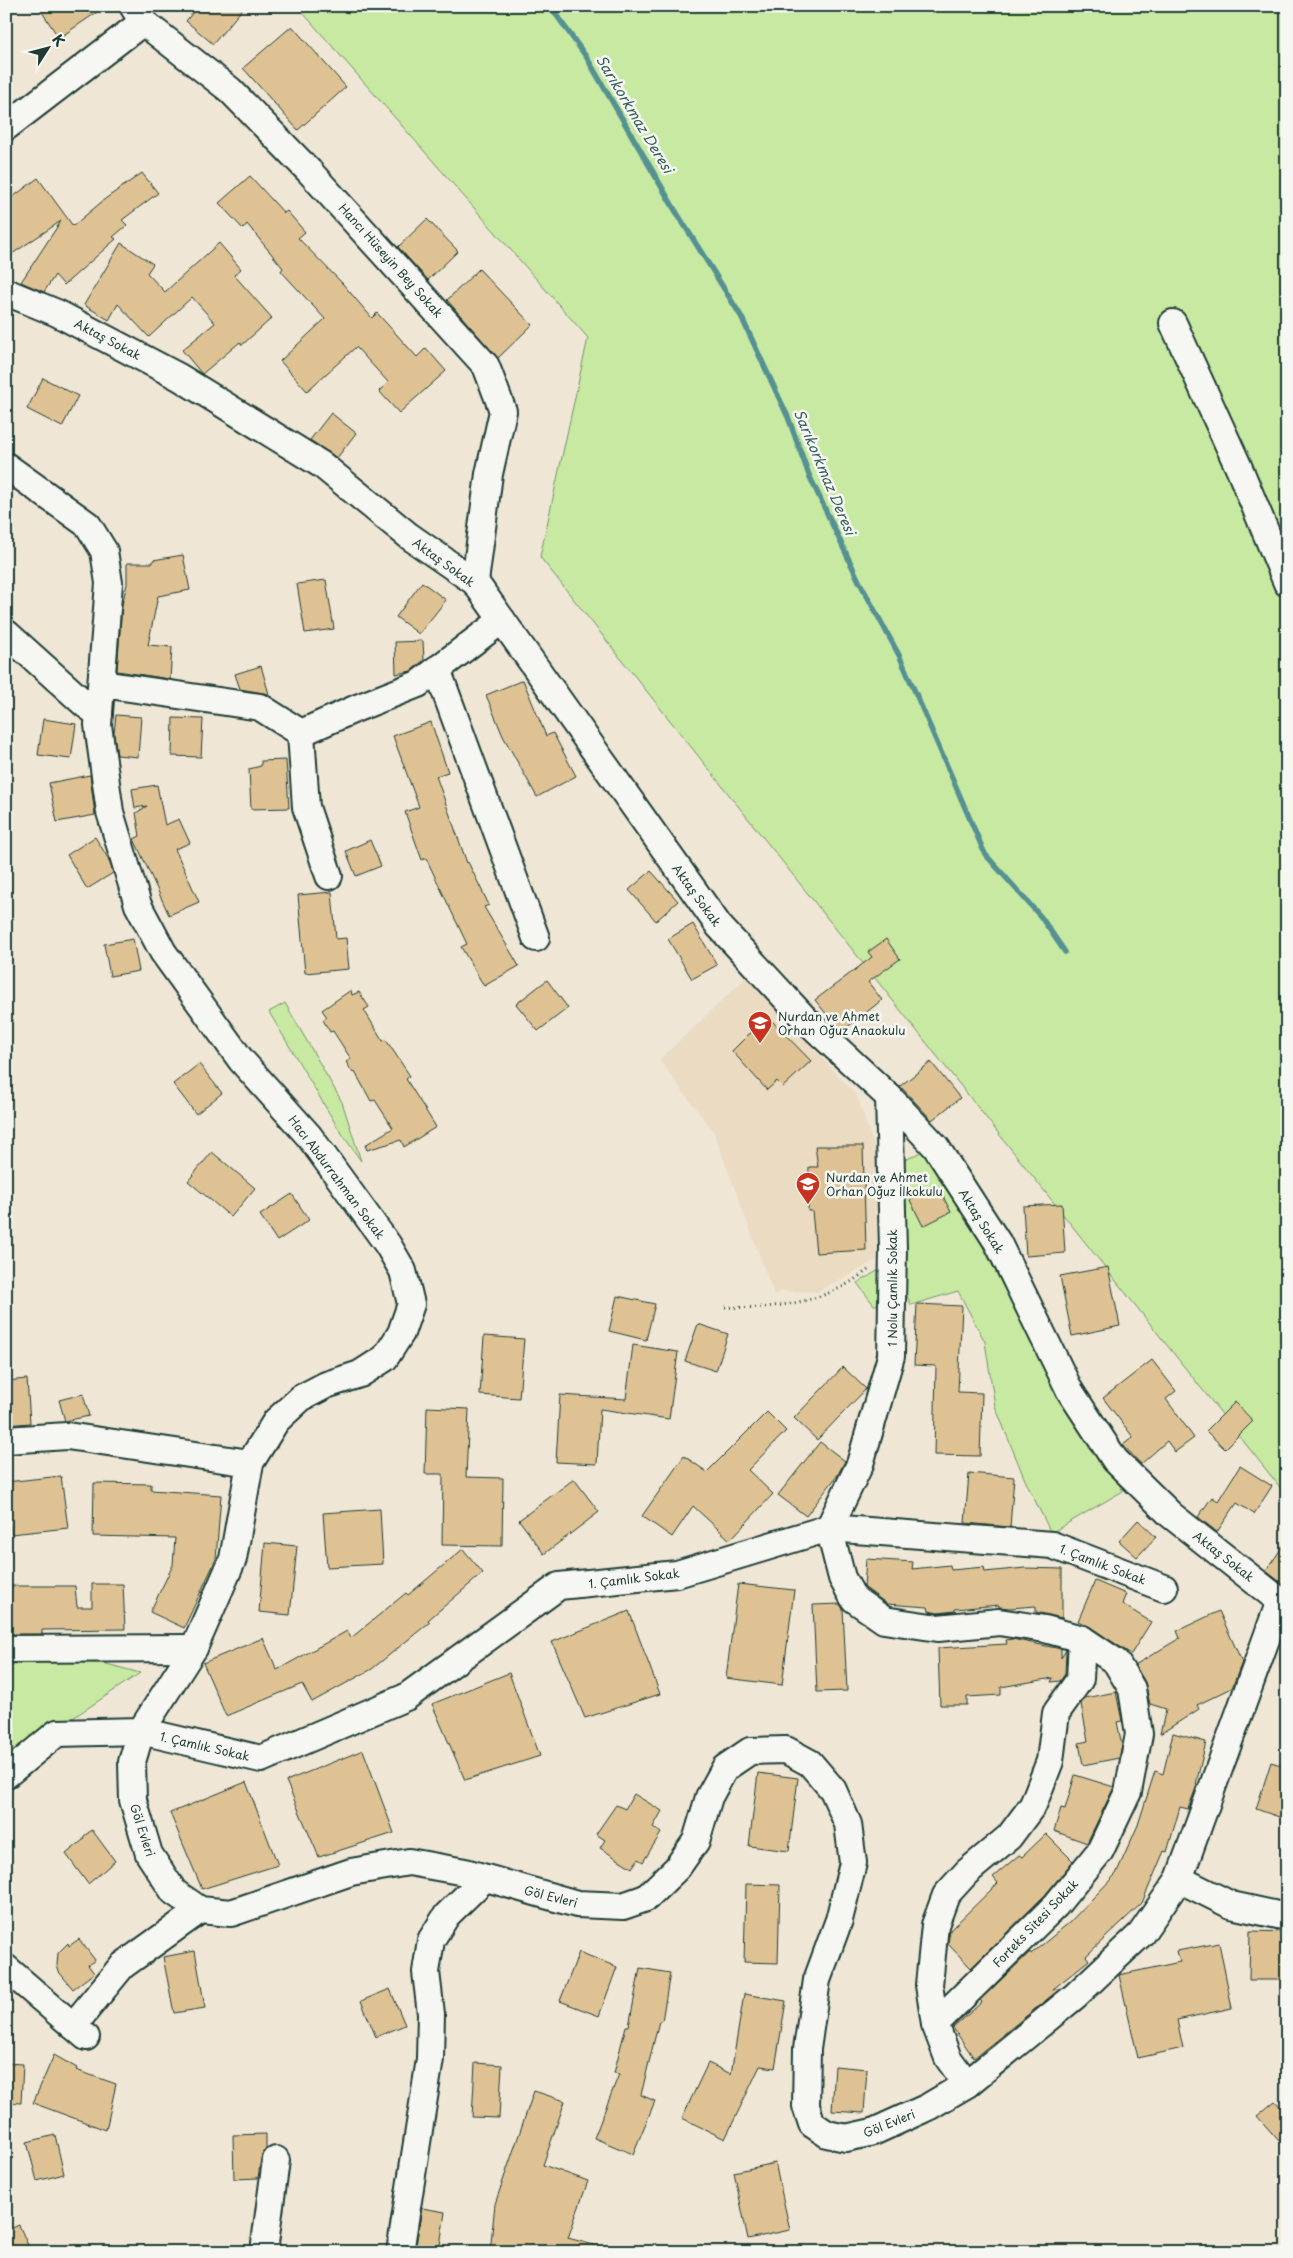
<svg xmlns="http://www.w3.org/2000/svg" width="1293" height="2258" viewBox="0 0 1293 2258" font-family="'Playpen Sans',sans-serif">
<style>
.built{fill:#eadbc2}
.green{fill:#c7e9a1;stroke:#73936a}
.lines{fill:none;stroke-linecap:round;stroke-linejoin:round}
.stream{stroke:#549093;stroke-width:5.5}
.building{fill:#dfc293;stroke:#1f3d34}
.minor-casing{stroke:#1f3d34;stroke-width:30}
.path{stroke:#1f3d34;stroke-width:3;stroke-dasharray:1 4;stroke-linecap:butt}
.minor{stroke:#f6f6f2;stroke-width:26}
.labels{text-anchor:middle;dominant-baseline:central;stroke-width:5;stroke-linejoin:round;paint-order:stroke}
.street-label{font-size:12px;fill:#1f3d34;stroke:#f6f6f2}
.poi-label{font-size:12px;fill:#1f3d34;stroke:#f6f6f2;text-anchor:start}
.water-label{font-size:14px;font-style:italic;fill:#35605c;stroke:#f6f6f2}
</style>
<rect width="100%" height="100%" fill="#efe6d6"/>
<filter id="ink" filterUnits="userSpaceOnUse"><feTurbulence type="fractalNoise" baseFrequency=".02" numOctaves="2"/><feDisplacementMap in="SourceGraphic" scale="10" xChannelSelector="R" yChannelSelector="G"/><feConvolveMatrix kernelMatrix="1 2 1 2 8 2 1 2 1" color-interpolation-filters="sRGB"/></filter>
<g filter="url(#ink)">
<path class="built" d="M747,977L857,1096L875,1149L877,1260L816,1292L782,1291L774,1295L714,1132L659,1060Z"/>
<g class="green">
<path d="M297,6H1287V1496L540,557L588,338Z"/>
<path d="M285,1003L342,1102L361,1161L338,1128L269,1012Z"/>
<path d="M924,1150L974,1230L1044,1365L1123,1491L1051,1533L1025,1480L995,1406L985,1342L958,1291L911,1305L902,1284L900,1163Z"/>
<path d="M879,1270V1305H874L857,1283Z"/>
<path d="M37,1662L103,1663L140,1673L28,1748L6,1771V1665Z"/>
</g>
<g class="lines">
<path class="stream" d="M550,6L587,58L675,210L741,316L788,417L809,475L859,581L900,657L985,854L1041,917L1065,952"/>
</g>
<g class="building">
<path d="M38,6H106L59,38Z"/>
<path d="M198,6H245L213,44L186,21Z"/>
<path d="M292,26L346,87L298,130L243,68Z"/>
<path d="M142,173L158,193L122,220L127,225L113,237L116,239L64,285L55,275L44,292L21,282L61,221L6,258V202L38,178L73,226L105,199Z"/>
<path d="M250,176L284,213L287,211L305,232L298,238L342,283L372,318L377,313L417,357L426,348L446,371L399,413L379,391L388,382L356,347L307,391L280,361L325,319L281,271L283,268L247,224L243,229L219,203Z"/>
<path d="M427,219L458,251L428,280L398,247Z"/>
<path d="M121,243L153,264L147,273L165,292L219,243L241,269L234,275L272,318L242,345L240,342L202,374L182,350L215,323L192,297L149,337L118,304L109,320L84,305Z"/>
<path d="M479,269L532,325L498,358L447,300Z"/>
<path d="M43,378L78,396L62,427L27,409Z"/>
<path d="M331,413L356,433L337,458L310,440Z"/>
<path d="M183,555L190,590L158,596L148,645L172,647L170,679L117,671L122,605L127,584V563H153V560Z"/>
<path d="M326,580L334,629L305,633L297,584Z"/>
<path d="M422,582L446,600L419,634L396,617Z"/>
<path d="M423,641L424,660L411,671L396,674L395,642Z"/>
<path d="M261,666L269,694L240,689L235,674Z"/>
<path d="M523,680L546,736L553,733L576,776L537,797L503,736L486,695Z"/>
<path d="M116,715L141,717L138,757L117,755L114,733Z"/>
<path d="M173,718L203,719L201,757L172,756Z"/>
<path d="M43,719L76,724L71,759L38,755Z"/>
<path d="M431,722L448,772L436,776L467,863L468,862L489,905L484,907L519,966L484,986L461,947L467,944L426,858L422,860L405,812L419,807L393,736Z"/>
<path d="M286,760L289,808L251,809L249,769L261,766V761Z"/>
<path d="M90,775L95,815L57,822L49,783Z"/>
<path d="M157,785L165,825L179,819L190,843L175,849L199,902L169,915L134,839L140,836L136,813L147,806L135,808L132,789Z"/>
<path d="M95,837L108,858L113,873L87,889L67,855Z"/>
<path d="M370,840L381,866L356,876L346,851Z"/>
<path d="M651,871L678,901L656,921L629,890Z"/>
<path d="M332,892L336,939L346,938L349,969L305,973L298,895Z"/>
<path d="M693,924L717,965L692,979L668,939Z"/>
<path d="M133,939L139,971L110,976L104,944Z"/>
<path d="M886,939L900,959L868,982L882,1000L841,1032L815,1000L872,957L868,952Z"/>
<path d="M547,980L568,1008L538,1031L516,1004Z"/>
<path d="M351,990L352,995L359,992L369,1007L364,1010L383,1041L386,1040L410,1076L406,1079L436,1127L404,1147L401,1140L367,1150L365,1145L393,1128L375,1100L371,1101L355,1072L353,1073L346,1062L351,1059L333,1031L330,1032L323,1020L327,1017L322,1010Z"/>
<path d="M769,1018L811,1061L783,1087L777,1081L767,1090L732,1051L747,1036Z"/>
<path d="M931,1062L960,1098L932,1120L900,1086Z"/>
<path d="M199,1064L222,1093L196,1114L173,1084Z"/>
<path d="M815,1146H863L866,1250L816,1253L812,1211H808L809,1167H818Z"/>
<path d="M212,1152L255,1188L231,1217L188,1181Z"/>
<path d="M938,1187L951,1212L923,1226L910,1200Z"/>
<path d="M292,1194L309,1220L277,1241L260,1215Z"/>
<path d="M1062,1204L1065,1253L1026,1256L1023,1206Z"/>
<path d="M1108,1267L1120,1326L1072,1336L1060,1276Z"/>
<path d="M617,1296L655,1304L646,1340L609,1331Z"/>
<path d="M917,1304L962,1306L958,1392L982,1393L980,1456L934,1455L936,1366L914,1365Z"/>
<path d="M698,1324L728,1334L716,1371L685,1361Z"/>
<path d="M484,1336L524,1339L519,1398L480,1395Z"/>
<path d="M633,1345L678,1352L669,1419L600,1409L597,1464L556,1462L560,1395L626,1399Z"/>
<path d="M1152,1360L1176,1391L1166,1399L1194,1438L1175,1452L1167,1441L1141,1464L1123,1445L1133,1437L1103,1398Z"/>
<path d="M843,1367L866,1389L817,1440L794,1418Z"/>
<path d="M27,1379L30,1423L6,1425V1381Z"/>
<path d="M83,1394L89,1416L65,1421L59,1400Z"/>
<path d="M1235,1402L1253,1421L1225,1449L1206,1431Z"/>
<path d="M427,1407L469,1409L466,1477L503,1478L502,1546L442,1545L443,1474H425Z"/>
<path d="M767,1412L786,1431L748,1470L773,1494L730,1540L693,1506L672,1537L642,1516L684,1456L707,1472Z"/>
<path d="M820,1442L845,1461L837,1476L806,1516L778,1495Z"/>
<path d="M1240,1466L1272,1486L1254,1514L1237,1503L1217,1532L1198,1517L1212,1497L1218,1501Z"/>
<path d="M969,1473L1014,1477L1010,1527L965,1523Z"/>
<path d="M61,1476L68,1528L11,1534L6,1482Z"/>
<path d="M574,1479L599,1512L544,1554L519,1520Z"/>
<path d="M94,1483L151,1484V1490L221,1495L216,1559L184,1628L150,1612L173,1565L175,1538L93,1536Z"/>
<path d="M380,1509L383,1564L327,1567L323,1513Z"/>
<path d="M1138,1520L1156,1537L1137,1557L1119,1541Z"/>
<path d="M1287,1540V1587L1266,1571Z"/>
<path d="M265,1543L297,1546L290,1615L259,1612Z"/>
<path d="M463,1549L483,1573L428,1620L430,1622L372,1669L312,1702L302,1684L226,1716L203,1663L263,1638L277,1670L347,1631L351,1638L406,1593L408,1595Z"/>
<path d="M866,1559L913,1562L912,1569L950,1565L951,1570L984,1567L985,1572L1025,1568L1062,1569V1618L1036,1612V1606L1010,1608L999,1607V1605L955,1609V1611L938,1613L929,1611L928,1607L887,1604L864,1587Z"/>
<path d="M1095,1581L1126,1594L1122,1604L1151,1622L1131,1654L1090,1627L1078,1621Z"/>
<path d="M92,1584H123L125,1629L42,1630V1634H6V1586H75L77,1607H92Z"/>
<path d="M738,1584L794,1590L782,1685L726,1678Z"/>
<path d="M840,1604L843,1609L847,1691L817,1692L813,1605Z"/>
<path d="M629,1611L660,1694L585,1718L552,1642Z"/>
<path d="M1219,1611L1242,1662L1232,1688L1197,1705L1199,1709L1160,1734L1166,1709L1150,1704L1145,1682L1135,1665L1180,1638L1177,1631Z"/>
<path d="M1012,1639L1061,1649V1658L1066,1650L1065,1674L1060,1681L1051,1682L1053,1678L1001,1687V1695L967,1697V1705H940L938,1648L1007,1644L1006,1640Z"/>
<path d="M509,1673L540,1756L465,1780L432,1704Z"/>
<path d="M1116,1692L1122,1721L1117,1722L1122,1745L1119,1758L1083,1765L1079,1743L1088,1741L1081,1704L1085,1698Z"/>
<path d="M1173,1733L1206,1742L1196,1784L1197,1785L1188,1809L1180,1807L1167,1852L1164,1851L1142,1903L1086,1956L1089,1960L1052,1990L1061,1988L974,2058L953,2028L982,2002L980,2000L1030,1952L1031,1954L1070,1922L1116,1874L1138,1825L1155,1771L1163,1774Z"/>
<path d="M363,1750L394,1833L319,1857L286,1781Z"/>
<path d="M1271,1762L1287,1767V1802L1282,1818L1256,1809Z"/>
<path d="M758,1773L798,1778L789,1851L749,1846Z"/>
<path d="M1075,1775L1114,1787L1087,1843L1054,1831L1061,1808L1065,1809Z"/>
<path d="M246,1782L278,1865L202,1889L170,1813Z"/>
<path d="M634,1794L662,1811L653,1827L661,1833L643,1862L638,1859L632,1868L600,1848L605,1840L596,1834L616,1805L625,1809Z"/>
<path d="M92,1830L115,1861L88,1884L66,1854L83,1840L84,1836Z"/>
<path d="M1046,1834L1073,1861L1045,1895L971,1968L948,1944L950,1930L998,1883L993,1877L1019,1855L1022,1857Z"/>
<path d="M746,1884L780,1885L778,1963L744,1962Z"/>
<path d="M1250,1931L1287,1932V1980H1249Z"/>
<path d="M79,1939L95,1960L88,1965L94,1973L73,1989L59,1972L57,1965L58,1953L68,1943L69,1946Z"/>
<path d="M1219,1943L1232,2008L1177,2020L1183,2048L1138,2058L1119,1975L1180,1962L1177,1951Z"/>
<path d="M195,1951L205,2008L174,2013L163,1957Z"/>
<path d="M579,1952L617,1967L599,2016L560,2001Z"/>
<path d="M640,1968L670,1973L662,2021H659L641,2095L655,2101L633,2154L594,2138L619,2074L614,2073L626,2026H629Z"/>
<path d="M390,1989L405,2025L376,2037L361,2001Z"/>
<path d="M744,1994L786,2001L775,2068L760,2066L725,2139L682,2118L708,2063L731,2074Z"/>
<path d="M54,2055L77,2068L76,2070L116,2084L106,2130L33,2103Z"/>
<path d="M6,2063L23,2064L21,2103L6,2102Z"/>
<path d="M475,2063L502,2065L499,2118L472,2117Z"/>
<path d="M835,2066L867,2069L864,2113L832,2111Z"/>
<path d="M534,2091L565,2101L543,2165L588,2181L568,2238L601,2247L600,2252H490L495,2204Z"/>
<path d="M1275,2101L1287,2114V2134L1279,2141L1257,2116Z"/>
<path d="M266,2134V2149L261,2158L258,2178L234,2179L233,2135Z"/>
<path d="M55,2135L64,2174L37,2181L27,2142Z"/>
<path d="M775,2163L790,2230L748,2239L734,2172Z"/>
<path d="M422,2208L445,2212L439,2252H415Z"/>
<path d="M19,2225L31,2252H6V2231Z"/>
</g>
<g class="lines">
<defs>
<g id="minor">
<path d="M133,6L143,22L230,90L309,171L486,366L503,411L489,474L475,582"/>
<path d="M6,127L143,22"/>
<path d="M6,292L57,313L179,377L322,465L409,536L475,582L719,926L806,1020L889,1097L936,1147L998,1243L1070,1391L1115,1460L1171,1515L1280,1601L1287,1609"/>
<path d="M1173,323L1239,468L1287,583"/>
<path d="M6,466L88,525L104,551L109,583L98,725L110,812L138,905L163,952L241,1060L309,1136L388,1245L403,1271L411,1304L401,1333L385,1358L360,1374L326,1385L301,1398L276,1421L250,1463L233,1559L194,1648L141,1731L57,1733L6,1775"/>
<path d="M6,633L86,705L99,714"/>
<path d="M437,669L536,938"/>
<path d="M102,684L260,707L301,733L306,807L329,876"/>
<path d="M301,733L357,708L418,684L502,620"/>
<path d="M889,1097L893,1249L891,1356L860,1464L829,1528L842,1578L854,1599L884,1620L938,1628L999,1622L1045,1629L1082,1639L1116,1662L1132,1689L1139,1734L1128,1792L1100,1851L1056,1905L935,2024"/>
<path d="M6,1440L67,1436L250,1463"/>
<path d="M1164,1588L1052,1545L829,1528L677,1574L559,1586L406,1697L261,1759L141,1731L132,1762L133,1800L149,1854L174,1892L200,1910L231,1913L351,1872L409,1862L465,1872L577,1904L623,1906L646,1898L677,1868L696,1841L709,1797L725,1768L750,1751L786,1750L810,1763L833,1790L848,1824L853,1863L839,1920L817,1980L807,2049L806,2106L812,2124L827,2134L846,2138L873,2132L928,2107L967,2084L1075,1996L1141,1934L1179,1879L1280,1601"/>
<path d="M6,1649L194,1648"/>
<path d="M1179,1879L1231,1905L1287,1917"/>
<path d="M6,1968L86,2037"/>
<path d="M73,2026L122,1966L200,1910"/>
<path d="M967,2084L948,2058L935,2024L929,1985L935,1925L946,1895L967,1872L1009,1837L1033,1805L1050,1761L1056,1713L1080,1679L1082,1639"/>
<path d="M267,2252L265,2243L276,2160"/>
<path d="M400,2252L430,2059L431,2014L426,1972L431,1940L447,1915L485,1878"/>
</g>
</defs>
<use href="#minor" class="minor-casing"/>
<path class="path" d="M725,1307C765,1309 806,1305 842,1287C852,1282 862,1274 871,1268"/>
<use href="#minor" class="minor"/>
</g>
</g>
<defs>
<symbol id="school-pin" viewBox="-11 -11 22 30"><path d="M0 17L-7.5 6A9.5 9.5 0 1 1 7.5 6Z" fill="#c8321e" stroke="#f6f6f2"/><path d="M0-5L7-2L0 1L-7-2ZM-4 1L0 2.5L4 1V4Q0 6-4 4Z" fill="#fff"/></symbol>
</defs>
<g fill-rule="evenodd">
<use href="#school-pin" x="746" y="1009" width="28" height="38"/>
<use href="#school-pin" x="794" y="1170" width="28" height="38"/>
</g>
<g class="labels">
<g class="street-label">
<text transform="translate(391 260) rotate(48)">Hancı Hüseyin Bey Sokak</text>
<text transform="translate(108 339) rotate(28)">Aktaş Sokak</text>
<text transform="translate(444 562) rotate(36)">Aktaş Sokak</text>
<text transform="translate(697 895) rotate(54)">Aktaş Sokak</text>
<text transform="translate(337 1177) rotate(53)">Hacı Abdurrahman Sokak</text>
<text transform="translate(982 1221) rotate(58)">Aktaş Sokak</text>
<text transform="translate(892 1288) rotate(-90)">1 Nolu Çamlık Sokak</text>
<text transform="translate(1224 1556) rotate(38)">Aktaş Sokak</text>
<text transform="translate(1103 1564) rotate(21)">1. Çamlık Sokak</text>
<text transform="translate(634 1578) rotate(-7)">1. Çamlık Sokak</text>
<text transform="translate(205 1746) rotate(13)">1. Çamlık Sokak</text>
<text transform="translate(143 1830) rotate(72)">Göl Evleri</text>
<text transform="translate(551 1896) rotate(14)">Göl Evleri</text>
<text transform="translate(1035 1923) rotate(-46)">Forteks Sitesi Sokak</text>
<text transform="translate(889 2123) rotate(-22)">Göl Evleri</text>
</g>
<g class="poi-label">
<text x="778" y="1016">Nurdan ve Ahmet<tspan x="778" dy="14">Orhan Oğuz Anaokulu</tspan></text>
<text x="826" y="1177">Nurdan ve Ahmet<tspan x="826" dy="14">Orhan Oğuz İlkokulu</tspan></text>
</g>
<g class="water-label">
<text transform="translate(635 114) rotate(59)">Sarıkorkmaz Deresi</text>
<text transform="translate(825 472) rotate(67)">Sarıkorkmaz Deresi</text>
</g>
</g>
<rect width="1293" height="2258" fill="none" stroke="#f6f6f2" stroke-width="25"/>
<rect x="12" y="12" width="1268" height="2233" fill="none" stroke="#1f3d34" stroke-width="2" filter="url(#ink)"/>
<g transform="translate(48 48) rotate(54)" stroke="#f6f6f2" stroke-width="4" paint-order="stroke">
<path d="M0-4L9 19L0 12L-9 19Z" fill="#1f3d34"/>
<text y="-8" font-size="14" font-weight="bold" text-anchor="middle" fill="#1f3d34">K</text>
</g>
</svg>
